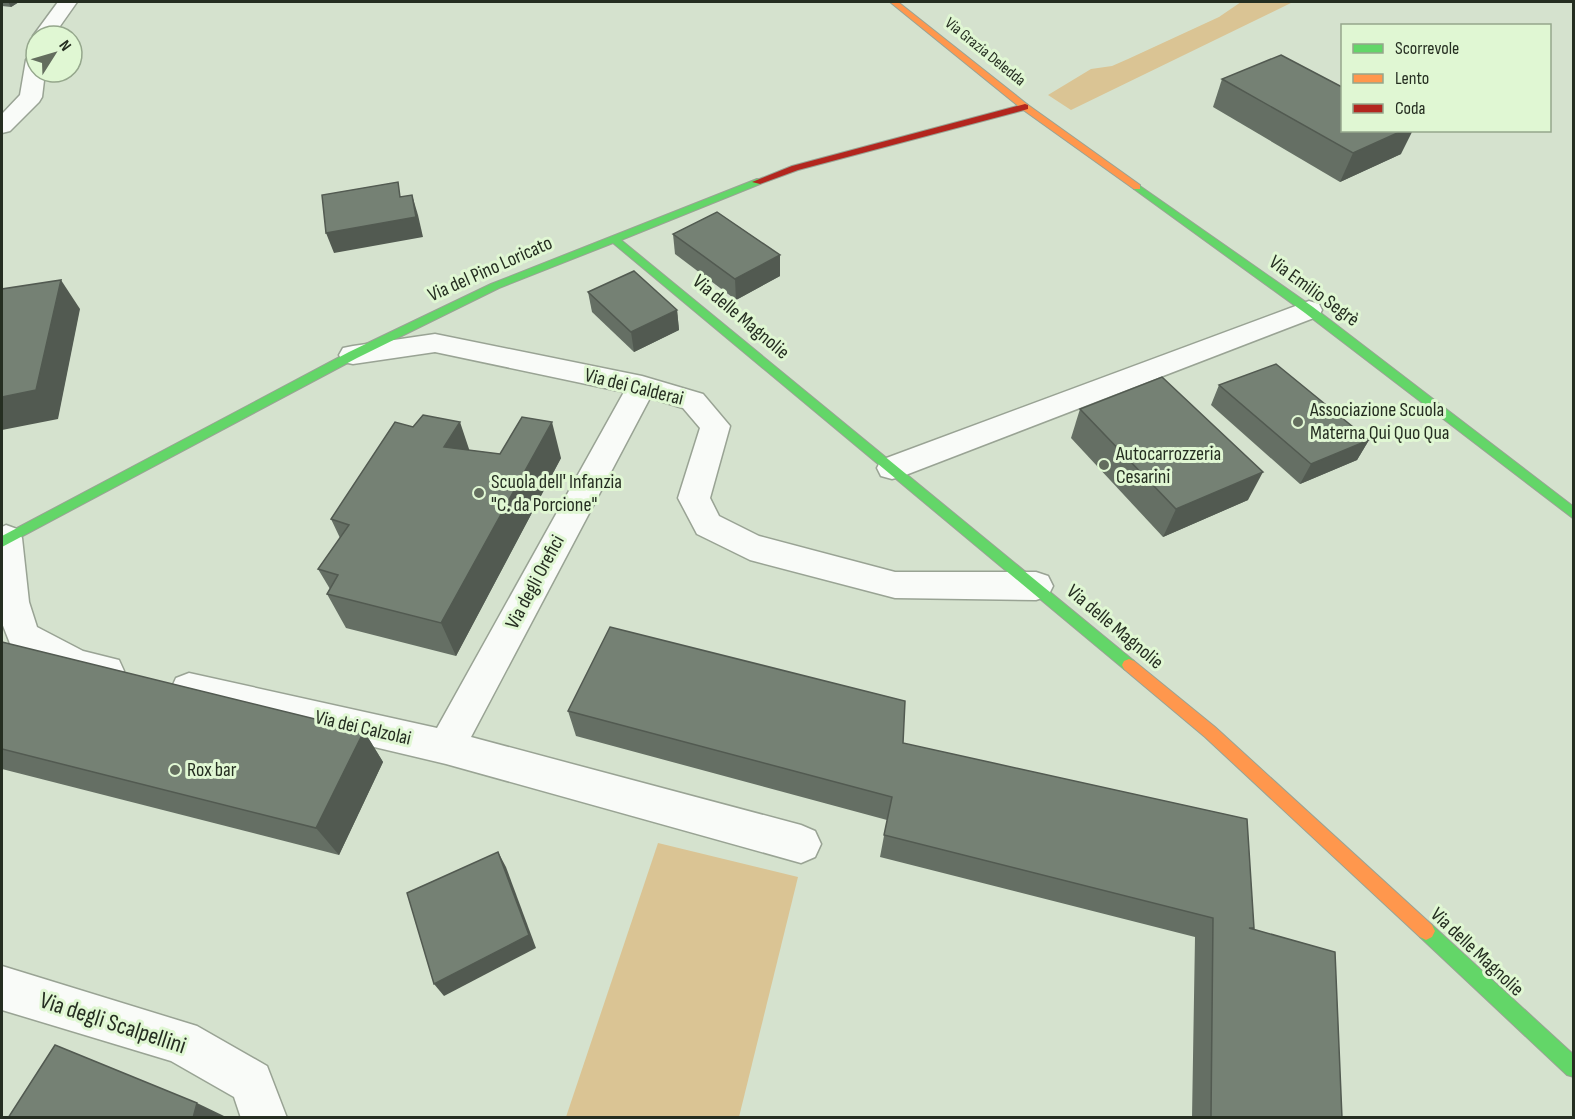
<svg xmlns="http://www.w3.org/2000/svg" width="1575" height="1119" viewBox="0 0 1575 1119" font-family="'Sofia Sans Condensed',sans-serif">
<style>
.green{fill:#dac494}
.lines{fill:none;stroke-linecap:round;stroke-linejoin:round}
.street-casing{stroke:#99a394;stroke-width:3}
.fast-casing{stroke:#99a394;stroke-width:2}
.slow-casing{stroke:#99a394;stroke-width:2}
.jam-casing{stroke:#99a394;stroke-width:2}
.street{fill:#f9fbf8;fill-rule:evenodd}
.fast{fill:#63d668;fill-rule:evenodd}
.slow{fill:#ff974d;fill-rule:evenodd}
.jam{fill:#b3261e;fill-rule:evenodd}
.wall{fill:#656f64}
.shaded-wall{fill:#525a51}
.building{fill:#758174;stroke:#525a51;stroke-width:1.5}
.poi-dot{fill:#636d5e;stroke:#e0f7d3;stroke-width:2}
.labels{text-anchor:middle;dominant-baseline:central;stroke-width:6;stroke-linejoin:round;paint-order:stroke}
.far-street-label{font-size:16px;fill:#252e21;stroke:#e0f7d3}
.street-label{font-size:20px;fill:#252e21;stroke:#e0f7d3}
.poi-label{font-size:20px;fill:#252e21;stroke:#e0f7d3;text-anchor:start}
.near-street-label{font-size:24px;fill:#252e21;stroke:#e0f7d3}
</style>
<rect width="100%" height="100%" fill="#d5e2ce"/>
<g class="green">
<path d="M1241,2H1293L1071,110L1048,95L1091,69L1112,66L1128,59L1219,17Z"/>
<path d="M658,843L798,877L739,1117H566Z"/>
</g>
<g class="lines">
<defs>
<g id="street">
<path d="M58,2H77L53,36H36V40L33,36Z"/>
<path d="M36,54V72H45L42,97L39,102L10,131L2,133V114L20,95L26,60L29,56Z"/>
<path d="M1309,301L1319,304L1322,310L1319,316L903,476L892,479L881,476L877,468L881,460Z"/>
<path d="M435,334L642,376L703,394L730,426L710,498L719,516L759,536L895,572H1036L1048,576L1053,586L1048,596L1036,600L895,598L750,560L697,534L678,498L700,428L683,408L650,398L471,737L801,825L815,831L821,844L815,857L801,863L446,764L176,700L171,689L176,678L189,673L437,728L624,392L435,352L353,364L343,362L339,355L343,348L353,346Z"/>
<path d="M6,525L17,529L22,538L29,602L37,627L83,651L119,660L124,671L119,682C83,694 41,663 11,646L2,623V527Z"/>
<path d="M2,966L197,1026L267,1066L287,1118H241L234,1097L171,1061L2,1010Z"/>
</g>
<g id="fast">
<path d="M757,179L760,180V184L621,240L1134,661L1136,665L1134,669L1129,671L1124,669L613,243L499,288L357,358L2,547V536L349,352L491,284Z"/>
<path d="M1137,184L1313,307L1574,507V519L1305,313L1134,189V185Z"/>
<path d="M1426,922L1432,925L1574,1055V1077L1567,1075L1420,937L1417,931L1420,925Z"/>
</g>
<g id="slow">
<path d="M890,2H898L1028,105L1140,185V189H1134L1022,109Z"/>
<path d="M1129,659L1134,661L1215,727L1432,925L1435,931L1432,937L1426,940L1420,937L1205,737L1124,669L1122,665L1124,661Z"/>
</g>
<path id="jam" d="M1025,104L1028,105V109L798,170L760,184L752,182L792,166Z"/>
</defs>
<use href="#street" class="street-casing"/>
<use href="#fast" class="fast-casing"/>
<use href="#slow" class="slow-casing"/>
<use href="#jam" class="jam-casing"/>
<use href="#street" class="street"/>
<use href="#fast" class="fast"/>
<use href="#slow" class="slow"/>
<use href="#jam" class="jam"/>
</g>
<g class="wall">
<path d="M2,2H19L11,7L2,6Z"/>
<path d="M1222,79L1401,154L1340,182L1213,107Z"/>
<path d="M673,234L780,276L736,300L675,254Z"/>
<path d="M588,292L677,310L679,330L634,352L592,312Z"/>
<path d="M1219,385L1369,440L1357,460L1300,484L1211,405Z"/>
<path d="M1080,409L1248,500L1163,537L1071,438Z"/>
<path d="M413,427L469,450L500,454L561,458L456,656L346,628L327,594L330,589L318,569L340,538L331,519Z"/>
<path d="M2,643L364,731L383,762L339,855L2,769Z"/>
<path d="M568,711L903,743L1254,928L1253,929L1342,1118H1192L1195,937L880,857L887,820L576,736Z"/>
</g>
<g class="shaded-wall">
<path d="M8,2H19L11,7Z"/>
<path d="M1404,130H1413L1401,154L1340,182L1353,153Z"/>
<path d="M412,195L418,215L423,237L334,253L326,233Z"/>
<path d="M780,255V276L736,300L735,279Z"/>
<path d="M61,280L80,309L58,419L2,430V397Z"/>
<path d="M677,310L679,330L634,352L631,332Z"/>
<path d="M460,422L472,458L444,447Z"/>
<path d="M552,422L561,458L456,656L441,623Z"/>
<path d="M1369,440L1357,460L1300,484L1311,464Z"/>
<path d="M1263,472L1248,500L1163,537L1176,509Z"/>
<path d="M364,731L383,762L339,855L316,828Z"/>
<path d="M498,852L506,867L536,948L444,996L434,984Z"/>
<path d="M197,1103L224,1116V1118H193Z"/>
</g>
<g class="building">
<path d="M1281,55L1342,87V130H1404L1353,153L1222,79Z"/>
<path d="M398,182L400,197L412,195L416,217L326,233L322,195Z"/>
<path d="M717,212L780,255L735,279L673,234Z"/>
<path d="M634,271L677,310L631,332L588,292Z"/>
<path d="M61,280L36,390L2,397V289Z"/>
<path d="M1276,364L1369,440L1311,464L1219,385Z"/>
<path d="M1162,377L1263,472L1176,509L1080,409Z"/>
<path d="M423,415L460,422L444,447L500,454L522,417L552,422L441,623L327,594L338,575L318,569L349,525L331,519L395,422L413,427Z"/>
<path d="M610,627L905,701L903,743L1247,819L1254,928H1249L1335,952L1342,1118H1215L1211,1117L1213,918L884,835L892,797L568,711Z"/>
<path d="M2,642L364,731L316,828L2,749Z"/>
<path d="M498,852L529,935L434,984L407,893Z"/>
<path d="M55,1045L197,1103L193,1118H8Z"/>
</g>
<g class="poi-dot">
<circle cx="1298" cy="422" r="6"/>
<circle cx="1104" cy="465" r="6"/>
<circle cx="479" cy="493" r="6"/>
<circle cx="175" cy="770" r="6"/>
</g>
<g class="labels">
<g class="far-street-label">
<text transform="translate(985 52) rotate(39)">Via Grazia Deledda</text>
</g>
<g class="street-label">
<text transform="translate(490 269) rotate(-24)">Via del Pino Loricato</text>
<text transform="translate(1314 291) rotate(36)">Via Emilio Segrè</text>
<text transform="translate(741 317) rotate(40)">Via delle Magnolie</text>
<text transform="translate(634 387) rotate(14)">Via dei Calderai</text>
<text transform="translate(535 582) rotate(-62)">Via degli Orefici</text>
<text transform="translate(1115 627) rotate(40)">Via delle Magnolie</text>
<text transform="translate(363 728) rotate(13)">Via dei Calzolai</text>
<text transform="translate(1477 952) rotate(43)">Via delle Magnolie</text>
</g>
<g class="poi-label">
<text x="1310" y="410">Associazione Scuola<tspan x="1310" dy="23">Materna Qui Quo Qua</tspan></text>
<text x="1116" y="454">Autocarrozzeria<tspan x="1116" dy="23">Cesarini</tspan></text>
<text x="491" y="482">Scuola dell' Infanzia<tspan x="491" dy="23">"C. da Porcione"</tspan></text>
<text x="187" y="770">Rox bar</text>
</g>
<g class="near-street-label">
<text transform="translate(113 1023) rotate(18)">Via degli Scalpellini</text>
</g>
</g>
<rect width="1575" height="1119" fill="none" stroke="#252e21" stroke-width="6"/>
<rect x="1341" y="24" width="210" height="108" fill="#e0f7d3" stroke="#95a78c" stroke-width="1.5"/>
<rect x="1353" y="44" width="30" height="9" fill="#63d668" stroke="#95a78c" stroke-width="1.5"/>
<text x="1395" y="54" font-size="18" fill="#252e21">Scorrevole</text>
<rect x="1353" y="74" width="30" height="9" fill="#ff974d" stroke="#95a78c" stroke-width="1.5"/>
<text x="1395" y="84" font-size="18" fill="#252e21">Lento</text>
<rect x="1353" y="104" width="30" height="9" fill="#b3261e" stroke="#95a78c" stroke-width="1.5"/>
<text x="1395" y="114" font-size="18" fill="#252e21">Coda</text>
<g transform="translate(54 54) rotate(53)"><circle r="28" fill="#e0f7d3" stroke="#95a78c" stroke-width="1.5"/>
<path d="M0-4.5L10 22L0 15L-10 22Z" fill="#636d5e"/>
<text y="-9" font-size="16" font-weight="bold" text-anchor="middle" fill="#252e21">N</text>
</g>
</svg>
